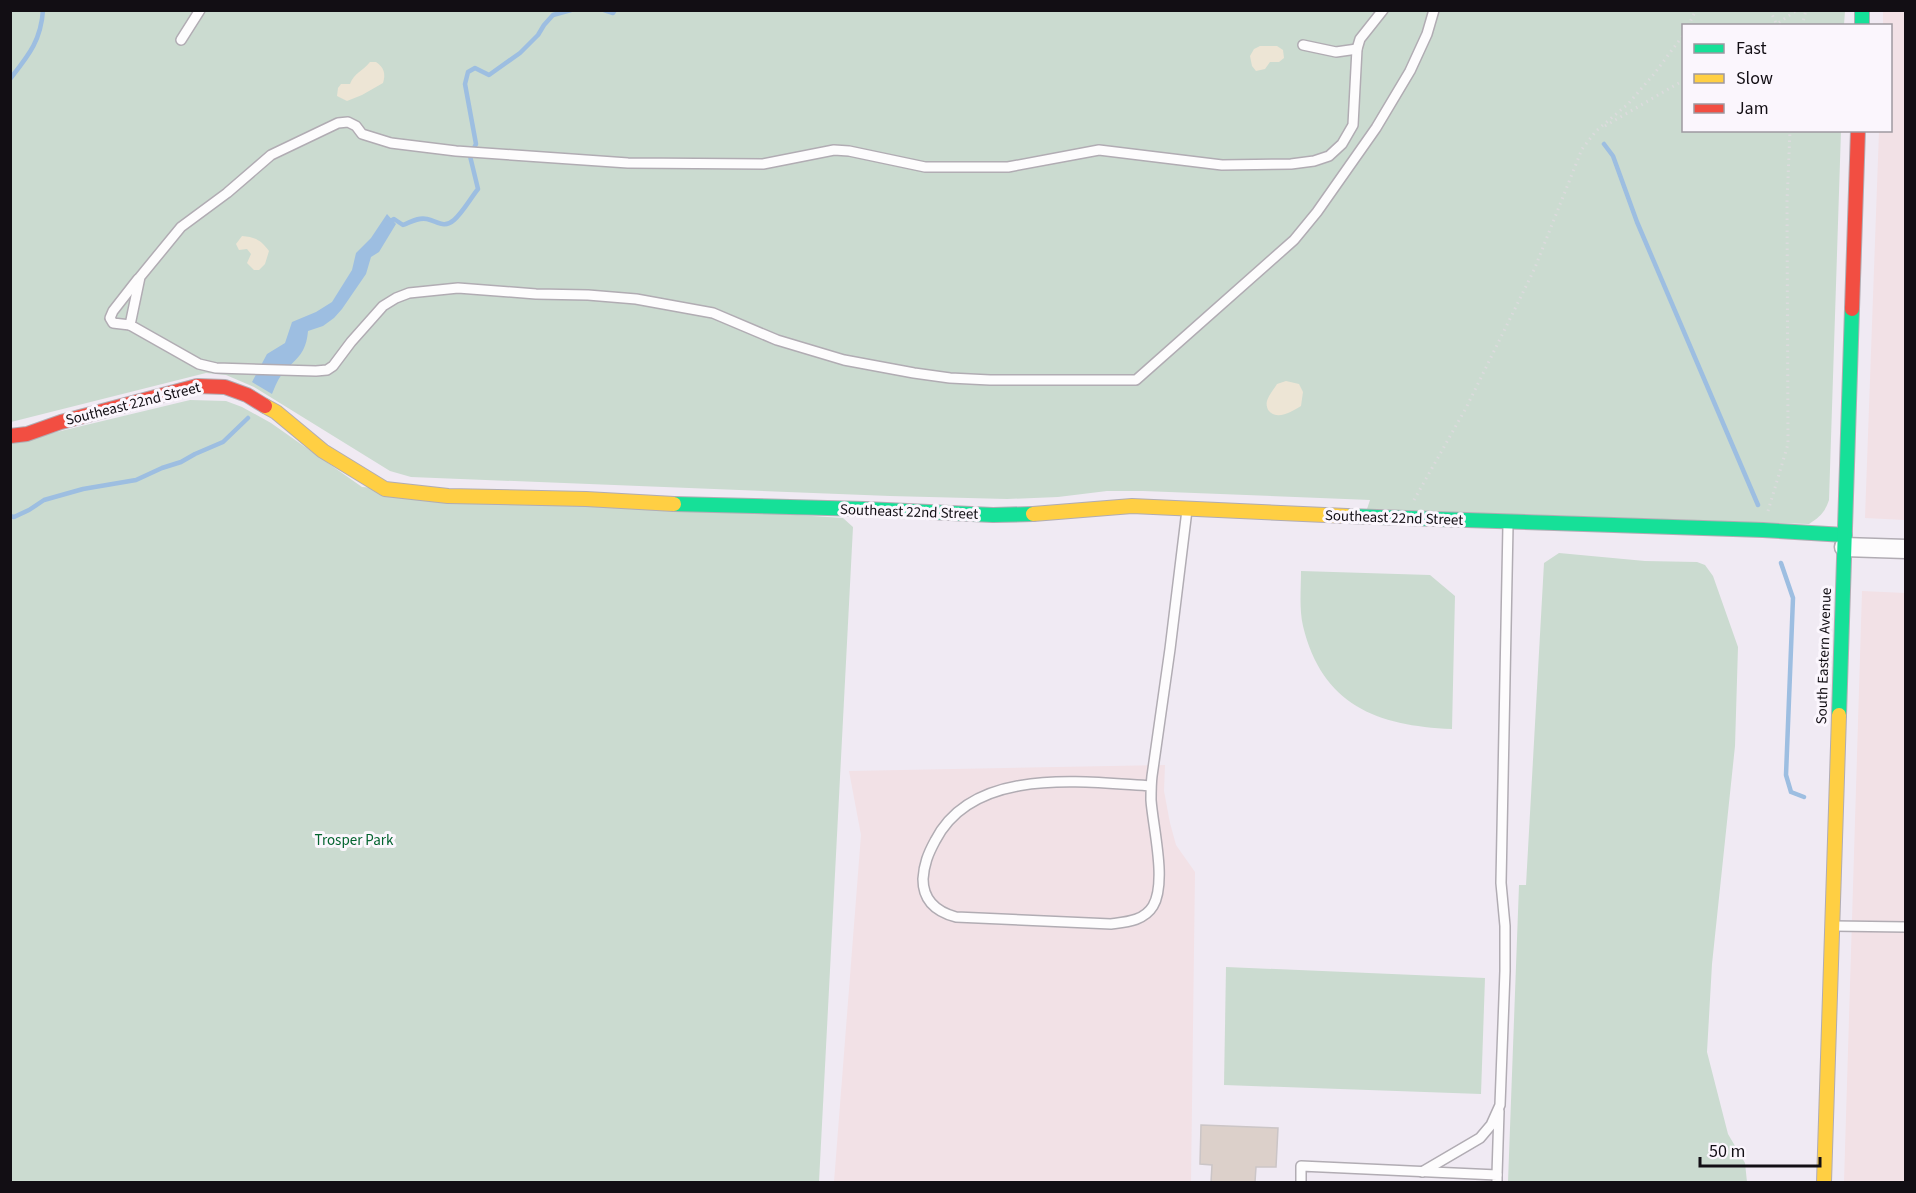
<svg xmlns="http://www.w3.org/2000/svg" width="1916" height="1193" viewBox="0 0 1916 1193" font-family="'Source Sans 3',sans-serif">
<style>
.industrial{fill:#f2e1e6}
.green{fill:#cbdbd0}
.sand{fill:#ede5d5}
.water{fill:#9dbee1}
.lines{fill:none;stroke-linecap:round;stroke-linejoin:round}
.stream{stroke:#9dbee1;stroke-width:4.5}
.building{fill:#dcd0ca;stroke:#cbc5c6;stroke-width:1.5}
.lane-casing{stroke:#b1acb3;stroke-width:12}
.street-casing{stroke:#b1acb3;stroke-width:21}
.fast-casing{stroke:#b1acb3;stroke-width:16}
.slow-casing{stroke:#b1acb3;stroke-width:16}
.jam-casing{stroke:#b1acb3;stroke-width:16}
.path{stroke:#dcdbdd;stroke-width:3;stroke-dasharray:1.5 4.5;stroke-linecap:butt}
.lane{stroke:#fdfcfd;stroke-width:9}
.street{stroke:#fdfcfd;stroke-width:18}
.fast{stroke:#16e098;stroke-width:14}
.slow{stroke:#ffcf43;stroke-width:14}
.jam{stroke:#f24e42;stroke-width:14}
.labels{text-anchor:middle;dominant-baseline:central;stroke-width:6;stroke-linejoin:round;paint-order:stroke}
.street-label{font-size:15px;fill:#120e14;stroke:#fbf6fd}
.park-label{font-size:15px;fill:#03642f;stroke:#fbf6fd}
</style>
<rect width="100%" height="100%" fill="#f0eaf3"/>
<g class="industrial">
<path d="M1883,11H1906L1905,520L1865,518L1879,131L1890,130V26L1883,25Z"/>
<path d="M1862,591L1905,593V1182H1844Z"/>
<path d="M1165,765L1164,791L1170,823L1176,845L1195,872L1191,1182H834L861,835L849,771Z"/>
</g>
<g class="green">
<path d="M11,11H1845L1844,25L1684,26V130L1841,131L1829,500C1825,512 1820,517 1809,524L1367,509L1370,500L1143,491H1107L1058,497L1007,499L890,496L411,477L390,471L254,387L226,375L206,373L11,422Z"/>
<path d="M190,400L226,401L242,407L271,423L362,487L843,518L853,527L819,1182H11V443Z"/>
<path d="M1559,553L1645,561L1697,562L1705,565L1713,576L1738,647L1735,746L1712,964L1707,1052L1728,1134L1745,1163L1747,1182H1508L1519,885H1526L1544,563Z"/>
<path d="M1301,571L1430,575L1455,596L1452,729C1377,726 1322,705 1303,626C1299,609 1301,589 1301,571Z"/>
<path d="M1226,967L1485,978L1481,1094L1224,1085Z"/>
</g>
<g class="sand">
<path d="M1260,46H1277L1283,50L1284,58L1279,62H1270L1265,69L1256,71L1252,66L1250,56L1254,49Z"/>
<path d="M370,62H376C384,67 386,74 383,83L362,95L347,101L337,96L338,88L341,84H350C354,73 363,71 370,62Z"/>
<path d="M242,236C255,237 261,240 269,251L265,264L259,270H254L247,263L251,254L247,249L239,250L236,244Z"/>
<path d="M1286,381L1299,384L1303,392L1301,406C1292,411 1278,421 1269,411C1267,409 1266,404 1267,401C1268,396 1274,389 1277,384Z"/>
</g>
<path class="water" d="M387,214L396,224L379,252L371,257L366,274L342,309L334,318L323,326L308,331C306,353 298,357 284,372C278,378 275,387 272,394L252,382L267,354L285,343L292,322L316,312L332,302L352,270L356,253L371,238Z"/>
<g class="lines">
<g class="stream">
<path d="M604,10L613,13L615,10"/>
<path d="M10,79C28,56 41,41 43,10"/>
<path d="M1604,144L1613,156L1637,222L1758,505"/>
<path d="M387,223L394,219L403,225C411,222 418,217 427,219C437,221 444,229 454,220C463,212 470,199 478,189L470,156L476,144L465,84L468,72L475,68L489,75L520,53L538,35L544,25L553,15L571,10"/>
<path d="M10,516L14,517L29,510L44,500L83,489L136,480L162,468L181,462L195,454L223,442L248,418"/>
<path d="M1781,563L1793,598L1786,775L1791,792L1804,797"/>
</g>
</g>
<path class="building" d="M1201,1125L1278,1128L1276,1167H1256L1255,1182H1211L1212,1165L1200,1164Z"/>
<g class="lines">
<defs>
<g id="lane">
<path d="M1383,10L1360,39L1357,49L1353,125L1342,144L1329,156L1314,161L1291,164L1222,165L1099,150L1008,167H925L849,151L834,150L763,164L628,163L456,151L391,143L362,134L356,126L348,122L338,123L271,155L227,193L181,227L140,277L130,325L199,364L216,368L316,371L327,370L333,366L351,342L383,306L396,298L409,293L458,288L536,294L588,295L636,299L713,313L777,340L844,360L914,373L950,378L990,380H1136L1294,240L1317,212L1376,128L1410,71L1427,34L1434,10"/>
<path d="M181,40L200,10"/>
<path d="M1303,45L1336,52L1357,49"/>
<path d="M130,325L113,323L110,318L113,311L138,279"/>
<path d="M1151,786C1082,782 973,766 935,841C928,854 924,864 923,879C923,901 937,912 956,917L1111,924C1126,922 1144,921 1153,906C1167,882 1153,828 1151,800C1151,792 1151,784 1152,776L1170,649L1187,510"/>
<path d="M1834,926L1906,927"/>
<path d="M1422,1172L1480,1138L1491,1125L1500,1105L1505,971V926L1501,883L1508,525"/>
<path d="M1497,1175L1499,1111"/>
<path d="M1301,1182V1166L1497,1175V1182"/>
</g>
<path id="street" d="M1844,547L1906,549"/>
<g id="fast">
<path d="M1862,10V26"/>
<path d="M674,504L865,509L993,515L1033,514"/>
<path d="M1347,516L1763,530L1845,535"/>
<path d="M1839,715L1852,309"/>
</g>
<g id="slow">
<path d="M265,406L276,412L323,451L385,489L448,496L586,499L674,504"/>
<path d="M1033,514L1132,506L1347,516"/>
<path d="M1824,1182L1839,715"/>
</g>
<g id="jam">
<path d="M1852,309L1858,130"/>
<path d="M10,436L27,434L61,422L197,386L225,387L247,395L265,406"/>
</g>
</defs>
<use href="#lane" class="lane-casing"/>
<use href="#street" class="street-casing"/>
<use href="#fast" class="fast-casing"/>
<use href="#slow" class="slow-casing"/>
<use href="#jam" class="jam-casing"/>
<g class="path">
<path d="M1770,10L1777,25"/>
<path d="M1688,26L1696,10"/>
<path d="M1774,26L1797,10"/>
<path d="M1802,26L1806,10"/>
<path d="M1605,126L1684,80"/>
<path d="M1414,500L1466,408L1534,270L1582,149L1596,131L1628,104L1654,74L1684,34"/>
<path d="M1768,511L1788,444L1787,202L1790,130"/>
</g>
<use href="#lane" class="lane"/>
<use href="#street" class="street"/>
<use href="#fast" class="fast"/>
<use href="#slow" class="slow"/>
<use href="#jam" class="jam"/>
</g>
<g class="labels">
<g class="street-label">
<text transform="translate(133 404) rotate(-14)">Southeast 22nd Street</text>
<text transform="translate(909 512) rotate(2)">Southeast 22nd Street</text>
<text transform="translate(1394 518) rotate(2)">Southeast 22nd Street</text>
<text transform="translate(1824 656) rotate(-88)">South Eastern Avenue</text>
</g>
<g class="park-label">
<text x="354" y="840">Trosper Park</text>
</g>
</g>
<rect width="1916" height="1193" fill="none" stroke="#120e14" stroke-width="24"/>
<rect x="1682" y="24" width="210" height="108" fill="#fbf6fd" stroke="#9e99a0" stroke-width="1.5"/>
<rect x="1694" y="44" width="30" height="9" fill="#16e098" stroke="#9e99a0" stroke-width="1.5"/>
<text x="1736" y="54" font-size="18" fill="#120e14">Fast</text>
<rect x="1694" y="74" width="30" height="9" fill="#ffcf43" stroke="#9e99a0" stroke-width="1.5"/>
<text x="1736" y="84" font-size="18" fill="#120e14">Slow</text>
<rect x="1694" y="104" width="30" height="9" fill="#f24e42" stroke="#9e99a0" stroke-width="1.5"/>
<text x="1736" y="114" font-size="18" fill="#120e14">Jam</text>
<path d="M1700 1157v9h120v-9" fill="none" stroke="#120e14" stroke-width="3"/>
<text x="1709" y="1157" font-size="18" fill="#120e14" stroke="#fbf6fd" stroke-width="4.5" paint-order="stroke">50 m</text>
</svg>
